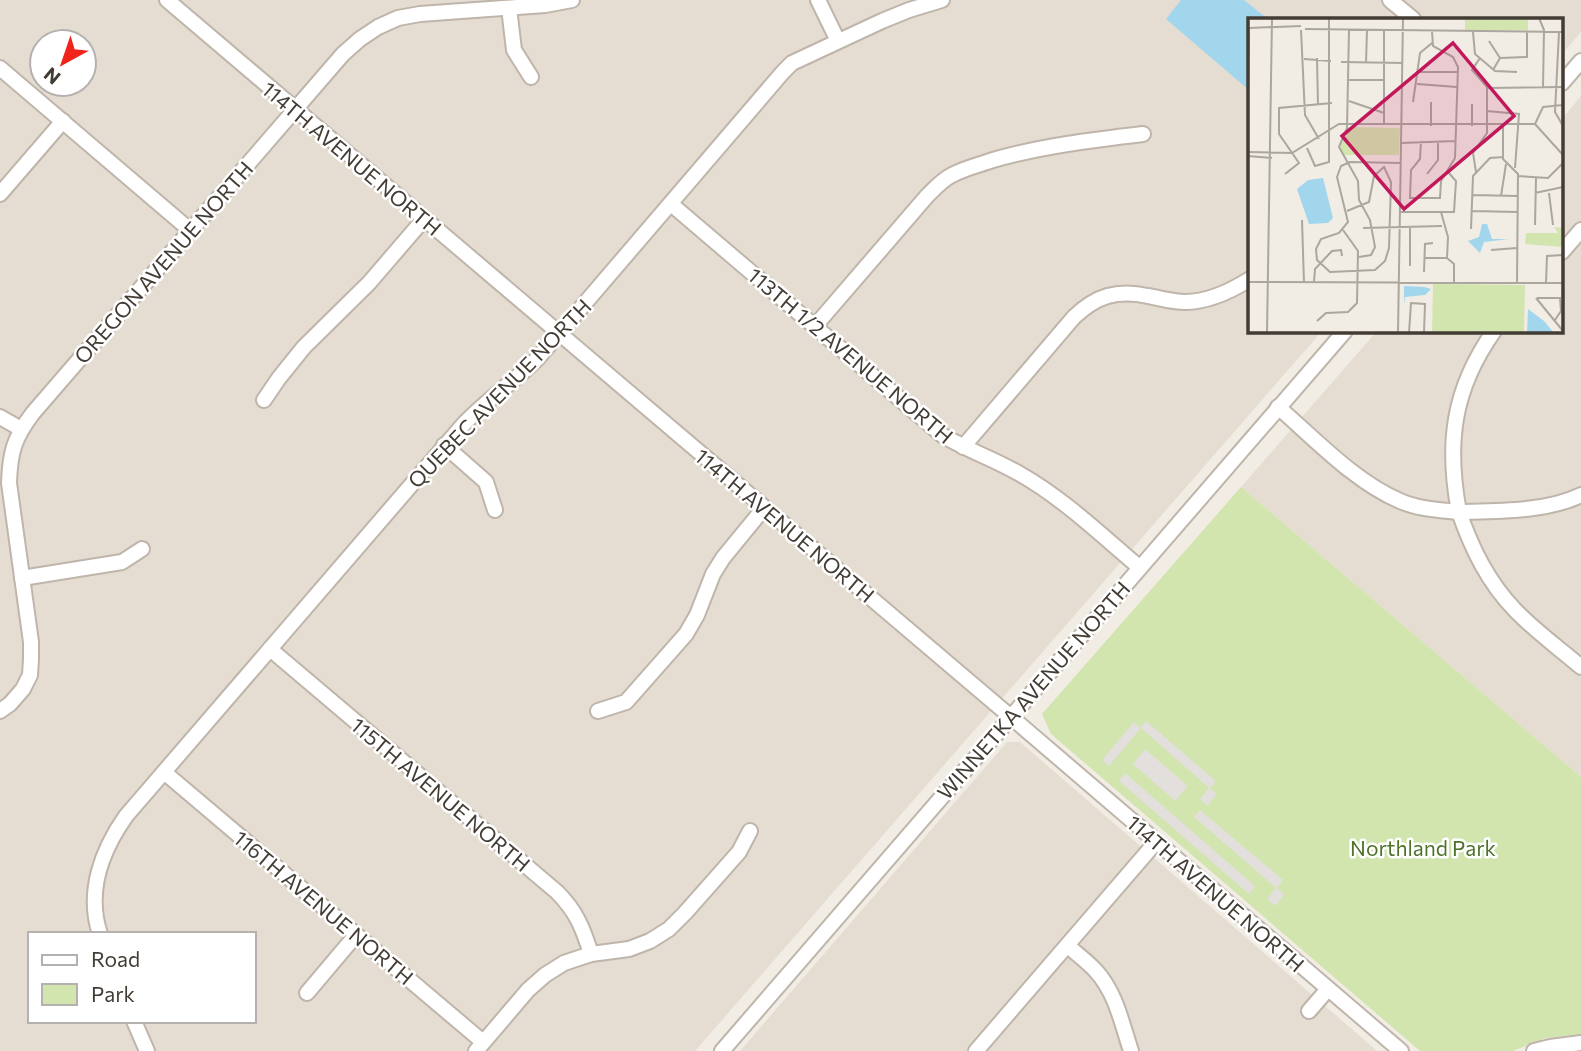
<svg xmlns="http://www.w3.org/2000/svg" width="1581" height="1051" viewBox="0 0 1581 1051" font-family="Commissioner,sans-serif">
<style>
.residential{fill:#e5ddd2;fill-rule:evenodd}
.green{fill:#d2e5ae}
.parking{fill:#e2dfdc}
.water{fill:#a2d6ed}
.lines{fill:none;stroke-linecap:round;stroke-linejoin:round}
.minor-casing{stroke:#bfb5aa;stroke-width:18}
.minor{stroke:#fff;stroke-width:14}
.labels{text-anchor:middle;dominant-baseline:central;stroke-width:5;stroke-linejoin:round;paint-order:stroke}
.street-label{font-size:21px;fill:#433c34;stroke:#fff}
.park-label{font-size:21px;fill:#4e722a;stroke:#fff}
.inset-road{fill:none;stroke:#aba69e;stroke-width:2}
.view{fill:#c2185b;fill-opacity:0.15;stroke:#c2185b;stroke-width:3.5}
.inset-edge{fill:none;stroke:#433c34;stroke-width:3.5}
</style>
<rect width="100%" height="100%" fill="#f1ece4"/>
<g class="residential">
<path d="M0,0H1581V32L1562,54V19H1250V331H1322L695,1051H0ZM42,42H84V84H42ZM30,934H254V1021H30Z"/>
<path d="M1581,96V777L1241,487L1377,331H1562V119Z"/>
<path d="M1007,742H1020L1377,1051H740Z"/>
</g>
<path class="green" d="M1241,487L1581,777V1034L1545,1038L1513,1051H1420L1051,734L1042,714Z"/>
<g class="parking">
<path d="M1146,721L1216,781L1210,788L1217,794L1207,806L1200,799L1209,788L1141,728L1109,766L1102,760L1134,722L1140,728Z"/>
<path d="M1145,749L1188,786L1175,801L1133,764Z"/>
<path d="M1125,773L1255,886L1249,894L1119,781Z"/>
<path d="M1200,810L1283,880L1277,888L1284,895L1275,906L1267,899L1276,888L1194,817Z"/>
</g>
<path class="water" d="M1181,0H1244L1268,19H1250V91L1166,19Z"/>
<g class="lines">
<defs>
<g id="minor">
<path d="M167,0L1011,717L1401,1051"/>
<path d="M818,0L838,41"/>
<path d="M1390,0L1413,19"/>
<path d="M509,8L514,50L531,77"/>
<path d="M0,68L191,231"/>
<path d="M1562,83L1581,61"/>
<path d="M0,194L63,121"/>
<path d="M671,204L942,435C967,450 994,459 1020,474C1064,499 1101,535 1139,567"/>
<path d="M1562,252L1581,230"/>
<path d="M815,326L927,196C935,188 942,180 952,175C965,168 979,165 993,160C1042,146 1092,140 1143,134"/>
<path d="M1494,331C1453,389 1446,443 1459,512C1497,511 1546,512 1581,495"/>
<path d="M264,400L279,378L304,347L369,283L424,219"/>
<path d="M1278,407C1315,439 1355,482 1400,501C1418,509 1439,510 1459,512C1472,549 1488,582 1515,610C1535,631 1559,648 1581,667"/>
<path d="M0,417L21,429"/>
<path d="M444,445L486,482L495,510"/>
<path d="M963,447L1074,317C1096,296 1117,289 1148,296C1160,298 1172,302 1185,302C1209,302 1231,291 1250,279"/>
<path d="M22,578L122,562L142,549"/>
<path d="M270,649L557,892C576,911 583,928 591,954"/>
<path d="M0,711L10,704L23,689L30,675L31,659V642L9,483C10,452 14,438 33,413L343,54L360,39L378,27L398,18L420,14L545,5L572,0"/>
<path d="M598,711L626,702L686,634L697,615L713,574L723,558L764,508"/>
<path d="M164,772L483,1042"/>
<path d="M100,934C86,892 102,850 126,816L462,426C485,401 514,382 538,358L783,72L792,63L882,21L909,10L942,0"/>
<path d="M1068,946C1077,954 1088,962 1096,971C1116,993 1122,1024 1131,1051"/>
<path d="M307,993L356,935"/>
<path d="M1309,1011L1328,989"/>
<path d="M134,1021L147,1051"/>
<path d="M476,1051L528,990L545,975L564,963L591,954L629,949L650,941L669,929L685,913L739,852L750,831"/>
<path d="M722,1051L1345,331"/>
<path d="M976,1051L1156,842"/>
<path d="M1534,1051L1550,1047L1581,1043"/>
</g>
</defs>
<use href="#minor" class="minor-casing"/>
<use href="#minor" class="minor"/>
</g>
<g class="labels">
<g class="street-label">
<text transform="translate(352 158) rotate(40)">114TH AVENUE NORTH</text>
<text transform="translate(163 262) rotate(-49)">OREGON AVENUE NORTH</text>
<text transform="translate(851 355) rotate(40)">113TH 1/2 AVENUE NORTH</text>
<text transform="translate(499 393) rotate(-46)">QUEBEC AVENUE NORTH</text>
<text transform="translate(785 525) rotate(40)">114TH AVENUE NORTH</text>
<text transform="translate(1033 690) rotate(-49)">WINNETKA AVENUE NORTH</text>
<text transform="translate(441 794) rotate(40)">115TH AVENUE NORTH</text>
<text transform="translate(1216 893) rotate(41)">114TH AVENUE NORTH</text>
<text transform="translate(324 907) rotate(40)">116TH AVENUE NORTH</text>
</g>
<g class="park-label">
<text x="1423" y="847">Northland Park</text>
</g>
</g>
<g transform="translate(1248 18)">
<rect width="315" height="315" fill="#f1ece4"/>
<path d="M217,0H280V12H217ZM100,109L152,110L151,137H95L92,130ZM315,203V229L277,226L278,215H310L306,209L314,210ZM185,266L277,267L276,315H184Z" fill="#d2e5ae"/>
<path d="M75,160L85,200L80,205L61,206L49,171L60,162ZM234,206H239L244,221H261L236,224L232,235L220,223L231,219ZM156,268L176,269L183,271L177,277L157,279L156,287ZM280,291L296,303L306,315H279Z" fill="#a2d6ed"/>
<path class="inset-road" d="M291,0L296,12L295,69M1,10L53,8M57,11L315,14M53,12L57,97L71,121M101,12L99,110L91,129L110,163L111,182L122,202L127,229L123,237L111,239M136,13V107M225,14L227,36L247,53L269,54M311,14L307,94L315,108M241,23L252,40L245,52M69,40L70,88M252,40L279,39V14M56,41L83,43M93,44L155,45M118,45L119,12M171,54H209M100,62H137M169,66L209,69M240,70L315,69M0,77L1,10M101,83L136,95M165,84L172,35L184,25M183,84V108M239,93L271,96L267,150M287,106L315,137M287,106L295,89L315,87M224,108V86M255,108V141L270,156L269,265M173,123L172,141L163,152L162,180H192L193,163L207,140L210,49L205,39L185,28L184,13M153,125L207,123M59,130L67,148L81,144V0M0,134L44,135L91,106H287M0,138L24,140M228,154L225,135L239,115V69L224,52L232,40M37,156L51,145L31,116V90L84,85M179,156L190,142V123M270,158L300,160L315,145M287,175L315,169M301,175L305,207M224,177L269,178M253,178L258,146M99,193L121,184L126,158L136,149L143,164L141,230L137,243L127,252L82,254L69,242L68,231L73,221L91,215L100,204L89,159L93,148L102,144L153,145M224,193L269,194M152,194H206L208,163L200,154M193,194L200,219L199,240M54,202L56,265M287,207L288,160M115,210L194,208M223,211L225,158L242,140L255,139M243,232L269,230M177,240H199M199,240L206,246V265M162,248V210M176,254L177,226L185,225M0,264L315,265M66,264L67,251L84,233L93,232L94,238M298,265L299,238L315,237M288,280L315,313M289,280H312L313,293L307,302M69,303L78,295L100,294L109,285L110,233L95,212M19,315L24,0M150,315L155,0M161,315L163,285L177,286L176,315"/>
<path class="view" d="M205,25L266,98L156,191L94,118Z"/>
<rect width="315" height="315" class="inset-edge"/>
</g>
<rect x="28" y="932" width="228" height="91" fill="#ffffff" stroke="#b4b1ae" stroke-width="2"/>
<rect x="42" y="955" width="35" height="10" fill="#ffffff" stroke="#b4b1ae" stroke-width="2"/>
<text x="91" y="967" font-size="21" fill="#433c34">Road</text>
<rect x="42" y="984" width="35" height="21" fill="#d2e5ae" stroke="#b4b1ae" stroke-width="2"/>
<text x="91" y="1002" font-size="21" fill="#433c34">Park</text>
<g transform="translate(63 63) rotate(220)"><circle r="33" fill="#ffffff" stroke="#b4b1ae" stroke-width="2"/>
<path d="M0-5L12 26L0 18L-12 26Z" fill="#f1241b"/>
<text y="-10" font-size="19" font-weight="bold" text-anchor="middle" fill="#433c34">N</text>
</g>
</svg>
